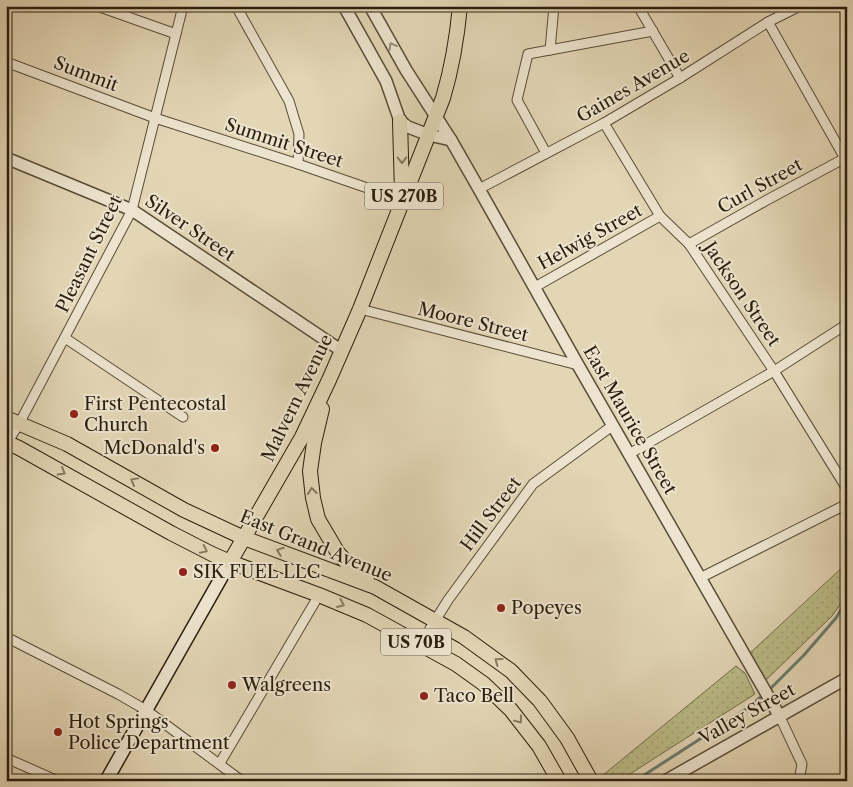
<svg xmlns="http://www.w3.org/2000/svg" width="853" height="787" viewBox="0 0 853 787" font-family="'Libre Caslon Text',serif">
<style>
.park{fill:url(#park-dots);stroke:#726d4a}
.lines{fill:none;stroke-linecap:round;stroke-linejoin:round}
.stream{stroke:#6a7b6f;stroke-width:3}
.minor-casing{stroke:#584c37;stroke-width:11}
.tertiary-casing{stroke:#584c37;stroke-width:14}
.secondary-casing{stroke:#2a1e0d;stroke-width:15}
.primary-casing{stroke:#2a1e0d;stroke-width:16}
.minor{stroke:#ede4cf;stroke-width:9}
.tertiary{stroke:#ede4cf;stroke-width:11}
.secondary{stroke:#ede4cf;stroke-width:12}
.primary{stroke:#e3d6b5;stroke-width:14}
.oneway{stroke:#958b78}
.oneway2{stroke:#867a61}
.poi-dot{fill:#8f2418;stroke:#ede4cf;stroke-width:2}
.labels{text-anchor:middle;dominant-baseline:central;stroke-width:4;stroke-linejoin:round;paint-order:stroke}
.shield{fill:#ede4cf;stroke:#645947;stroke-width:1}
.shield-label{font-size:16px;font-weight:bold;fill:#2a1e0d}
.street-label{font-size:18px;fill:#2a1e0d;stroke:#ede4cf}
.poi-label{font-size:18px;fill:#2a1e0d;stroke:#ede4cf;text-anchor:start}
</style>
<defs>
<pattern id="park-dots" width="8" height="8" patternUnits="userSpaceOnUse" patternTransform="scale(1.25)"><rect width="8" height="8" fill="#bbbc88"/><path d="M2 2h.1M6 6h.1" fill="none" stroke="#a1a174" stroke-width="1.8" stroke-linecap="round"/></pattern>
</defs>
<rect width="100%" height="100%" fill="#e3d6b5"/>
<filter id="stains"><feTurbulence type="fractalNoise" baseFrequency=".004" numOctaves="4"/><feColorMatrix values="0 0 0 0 .2 0 0 0 0 .09 0 0 0 0 .02 0 0 0 .5 -.17"/></filter>
<radialGradient id="worn" r=".72"><stop offset=".6" stop-color="#630" stop-opacity="0"/><stop offset="1" stop-color="#630" stop-opacity=".3"/></radialGradient>
<g class="park">
<path d="M847,563V595L832,616L765,681L749,654Z"/>
<path d="M736,666L745,673L755,694L619,781H598L597,780Z"/>
</g>
<g class="lines">
<g class="stream">
<path d="M768,691L804,655L836,618L847,600"/>
<path d="M635,781L748,708L763,695"/>
</g>
<defs>
<g id="minor">
<path d="M97,6L176,34"/>
<path d="M236,6L289,101L299,134L298,164"/>
<path d="M638,6L680,78"/>
<path d="M768,22L847,162"/>
<path d="M550,50L554,6"/>
<path d="M6,62L155,118L298,164L402,200"/>
<path d="M604,123L660,216L689,244L774,371L847,489"/>
<path d="M546,153L517,100L528,54L653,31"/>
<path d="M479,189L604,123L680,78L768,22L800,6"/>
<path d="M689,244L767,200L847,157"/>
<path d="M535,287L660,216"/>
<path d="M360,309L578,365"/>
<path d="M65,338L183,417"/>
<path d="M6,445L20,422L132,210L183,6"/>
<path d="M629,454L774,371L847,324"/>
<path d="M700,578L847,504"/>
<path d="M6,637L118,694L146,710L242,781"/>
<path d="M420,645L448,600L533,484L612,426"/>
<path d="M780,717L802,764L799,781"/>
<path d="M6,758L58,781"/>
<path d="M220,763L319,595"/>
</g>
<g id="tertiary">
<path d="M344,6L386,81L400,121L408,127L429,135L451,140"/>
<path d="M370,6L406,70L451,140L479,189L578,365L780,717"/>
<path d="M6,158L132,210L342,351"/>
<path d="M665,781L847,678"/>
</g>
<path id="secondary" d="M106,781L230,562"/>
<g id="primary">
<path d="M400,121L402,192"/>
<path d="M322,409L314,443L310,471L313,498L318,519L338,553L348,564L367,580"/>
<path d="M6,418L67,444L184,510L244,538L375,587L464,637L511,671L540,701L567,738L591,781"/>
<path d="M6,442L19,448L171,533L212,554L230,562L319,595L367,615L456,664L484,684L511,710L539,746L559,781"/>
<path d="M230,562L302,437L329,380L360,309L443,98C452,68 457,38 460,6"/>
</g>
</defs>
<use href="#minor" class="minor-casing"/>
<use href="#tertiary" class="tertiary-casing"/>
<use href="#secondary" class="secondary-casing"/>
<use href="#primary" class="primary-casing"/>
<use href="#minor" class="minor"/>
<use href="#tertiary" class="tertiary"/>
<use href="#secondary" class="secondary"/>
<use href="#primary" class="primary"/>
</g>
<defs><path id="oneway-chevron" d="M-2-3.5L2.5 0L-2 3.5" fill="none" stroke-width="1.6" stroke-linecap="round" stroke-linejoin="round" transform="scale(1.25)"/></defs>
<use class="oneway" href="#oneway-chevron" transform="translate(392 46) rotate(-119)"/>
<g class="oneway2">
<use href="#oneway-chevron" transform="translate(402 160) rotate(89)"/>
<use href="#oneway-chevron" transform="translate(62 472) rotate(30)"/>
<use href="#oneway-chevron" transform="translate(134 481) rotate(-151)"/>
<use href="#oneway-chevron" transform="translate(312 491) rotate(-97)"/>
<use href="#oneway-chevron" transform="translate(204 550) rotate(26)"/>
<use href="#oneway-chevron" transform="translate(280 551) rotate(-159)"/>
<use href="#oneway-chevron" transform="translate(341 604) rotate(23)"/>
<use href="#oneway-chevron" transform="translate(498 661) rotate(-144)"/>
<use href="#oneway-chevron" transform="translate(519 720) rotate(53)"/>
</g>
<g class="poi-dot">
<circle cx="74" cy="414" r="5"/>
<circle cx="215" cy="448" r="5"/>
<circle cx="183" cy="572" r="5"/>
<circle cx="501" cy="608" r="5"/>
<circle cx="232" cy="685" r="5"/>
<circle cx="424" cy="696" r="5"/>
<circle cx="58" cy="732" r="5"/>
</g>
<g class="labels">
<g class="shield">
<rect x="365" y="182.5" width="78" height="27" rx="4"/>
<rect x="381" y="628.5" width="70" height="27" rx="4"/>
</g>
<g class="shield-label">
<text x="404" y="196">US 270B</text>
<text x="416" y="642">US 70B</text>
</g>
<g class="street-label">
<text transform="translate(86 74) rotate(21)">Summit</text>
<text transform="translate(633 86) rotate(-30)">Gaines Avenue</text>
<text transform="translate(284 143) rotate(18)">Summit Street</text>
<text transform="translate(760 186) rotate(-29)">Curl Street</text>
<text transform="translate(190 228) rotate(34)">Silver Street</text>
<text transform="translate(590 237) rotate(-29)">Helwig Street</text>
<text transform="translate(89 254) rotate(-64)">Pleasant Street</text>
<text transform="translate(742 294) rotate(56)">Jackson Street</text>
<text transform="translate(473 322) rotate(14)">Moore Street</text>
<text transform="translate(297 398) rotate(-64)">Malvern Avenue</text>
<text transform="translate(630 420) rotate(60)">East Maurice Street</text>
<text transform="translate(491 514) rotate(-53)">Hill Street</text>
<text transform="translate(316 546) rotate(22)">East Grand Avenue</text>
<text transform="translate(747 714) rotate(-29)">Valley Street</text>
</g>
<g class="poi-label">
<text x="84" y="404">First Pentecostal<tspan x="84" dy="21">Church</tspan></text>
<text x="205" y="448" text-anchor="end">McDonald's</text>
<text x="193" y="572">SIK FUEL LLC</text>
<text x="511" y="608">Popeyes</text>
<text x="242" y="685">Walgreens</text>
<text x="434" y="696">Taco Bell</text>
<text x="68" y="722">Hot Springs<tspan x="68" dy="21">Police Department</tspan></text>
</g>
</g>
<rect width="853" height="787" fill="none" stroke="#e3d6b5" stroke-width="25"/>
<rect x="8" y="8" width="838" height="772" fill="none" stroke="#2a1e0d" stroke-width="2.5"/>
<rect x="12" y="12" width="828" height="762" fill="none" stroke="#2a1e0d"/>
<rect width="100%" height="100%" filter="url(#stains)"/>
<rect width="100%" height="100%" fill="url(#worn)"/>
</svg>
